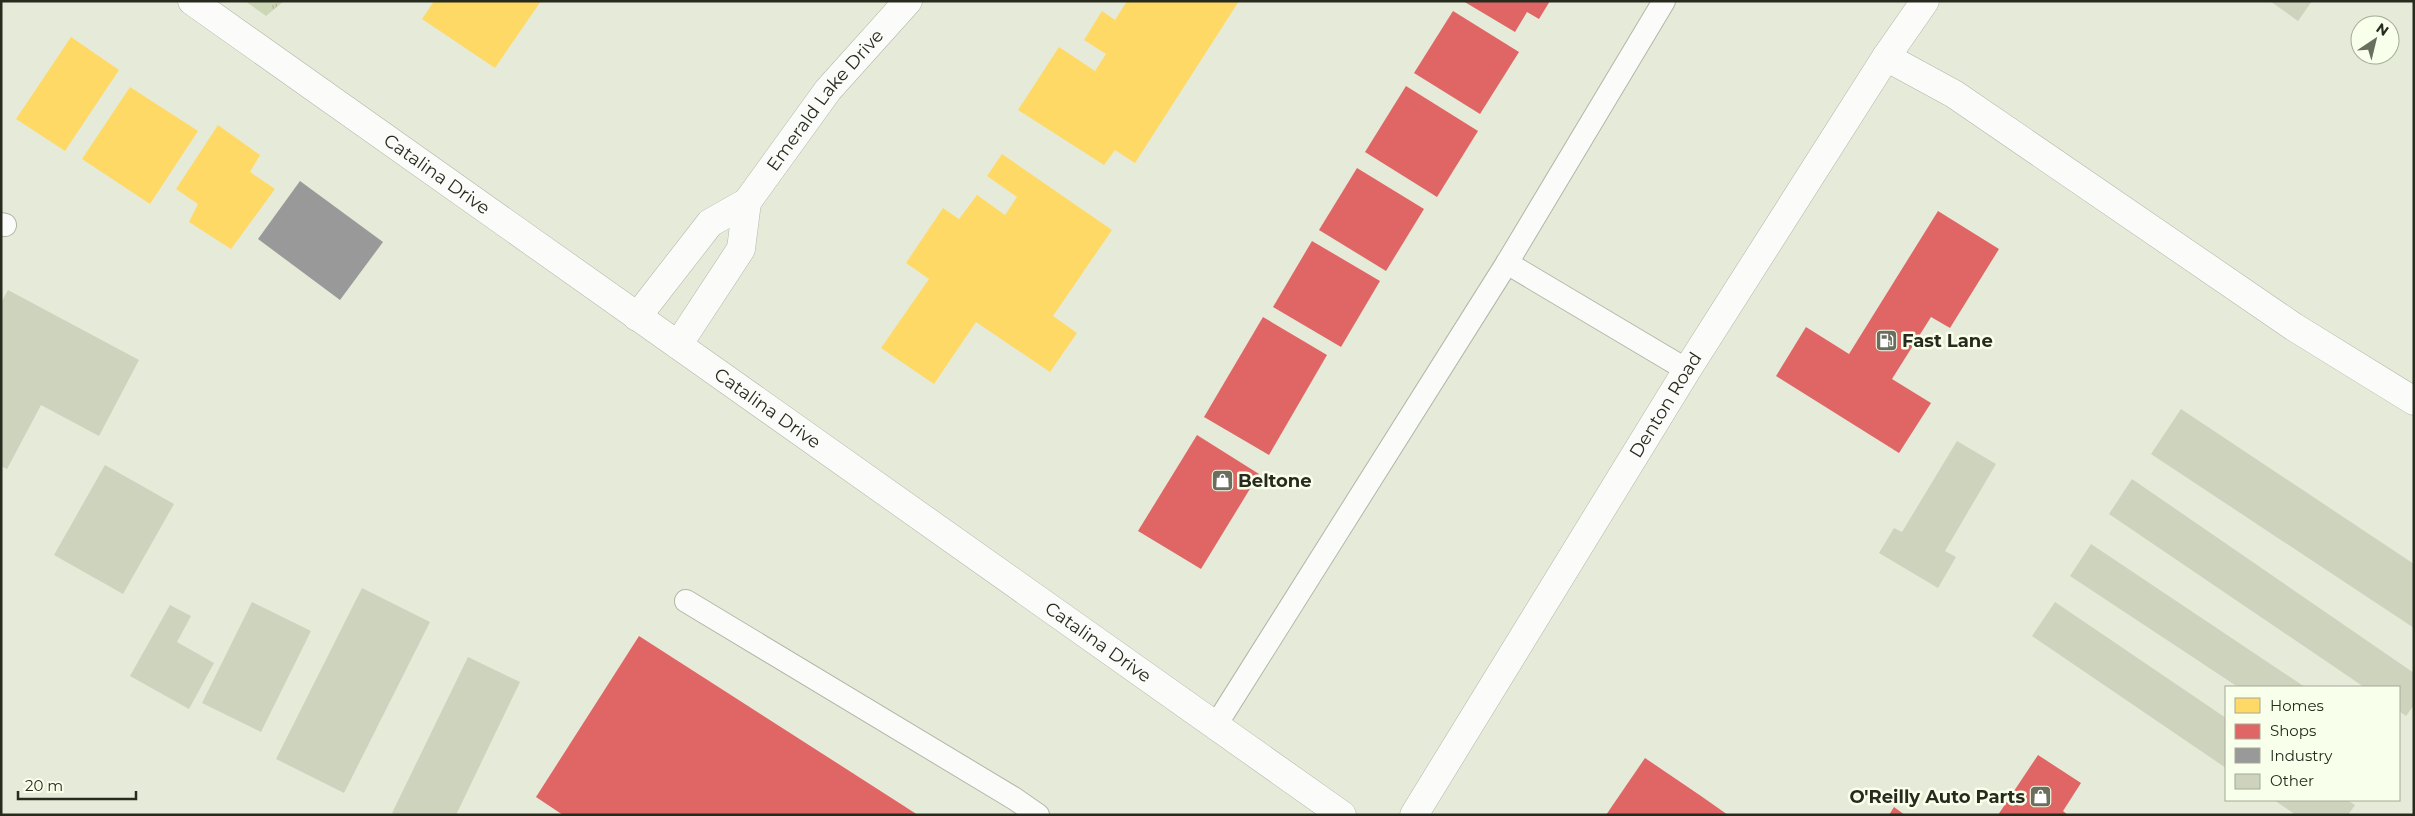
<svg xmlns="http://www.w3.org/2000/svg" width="2415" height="816" viewBox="0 0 2415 816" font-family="Montserrat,sans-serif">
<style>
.park{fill:url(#park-tufts)}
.homes{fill:#ffd966}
.shops{fill:#e06666}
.industry{fill:#999}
.building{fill:#cdd3bd}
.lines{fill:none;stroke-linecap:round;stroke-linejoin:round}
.service-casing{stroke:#b2b6a8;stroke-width:24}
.minor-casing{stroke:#b2b6a8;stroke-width:29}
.tertiary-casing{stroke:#b2b6a8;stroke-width:29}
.service{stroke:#fbfcf9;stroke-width:22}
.minor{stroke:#fbfcf9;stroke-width:28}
.tertiary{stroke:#fbfcf9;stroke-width:28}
.labels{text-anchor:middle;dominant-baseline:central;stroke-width:5;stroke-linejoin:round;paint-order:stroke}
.street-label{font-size:18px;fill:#272b1e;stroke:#f8ffea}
.poi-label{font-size:18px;font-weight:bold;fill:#272b1e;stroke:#f8ffea;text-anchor:start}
</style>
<defs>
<pattern id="park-tufts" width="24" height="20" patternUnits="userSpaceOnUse" patternTransform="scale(1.25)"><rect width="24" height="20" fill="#cdd7b6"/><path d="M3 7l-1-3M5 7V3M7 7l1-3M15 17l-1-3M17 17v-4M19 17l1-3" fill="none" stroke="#b0b99c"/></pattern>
</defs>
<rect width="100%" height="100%" fill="#e6ebd9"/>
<path class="park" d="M245,1H284L266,16Z"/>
<g class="homes">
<path d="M434,1H541L495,68L422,19Z"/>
<path d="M1127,1H1239L1135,163L1115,150L1104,165L1018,110L1059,47L1095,71L1106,54L1084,40L1102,11L1115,20Z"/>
<path d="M71,37L119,70L65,151L16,119Z"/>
<path d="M130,87L198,131L150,204L82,159Z"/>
<path d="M218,125L260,155L250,172L275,189L231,249L189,222L198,204L176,189Z"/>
<path d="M1002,154L1112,230L1053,316L1077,333L1050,372L976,322L934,384L881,348L929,279L906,263L943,208L959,219L977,195L1005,215L1017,197L987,176Z"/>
</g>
<g class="shops">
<path d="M1463,1H1550L1539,19L1527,12L1515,32Z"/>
<path d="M1453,11L1519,52L1480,114L1414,73Z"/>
<path d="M1406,86L1478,131L1437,197L1365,152Z"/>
<path d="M1357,168L1424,209L1386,271L1319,230Z"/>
<path d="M1938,211L1999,249L1950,328L1931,317L1892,379L1931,403L1899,453L1776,376L1806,327L1849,354Z"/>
<path d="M1312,241L1380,281L1341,347L1273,307Z"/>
<path d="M1263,317L1327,355L1269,455L1204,417Z"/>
<path d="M1197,435L1259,474L1201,569L1138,531Z"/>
<path d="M639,636L918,815H563L536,797Z"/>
<path d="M2038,755L2081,783L2063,811L2068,815H1998Z"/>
<path d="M1645,758L1701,796L1728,815H1606Z"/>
<path d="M1894,807L1905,815H1889Z"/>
</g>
<path class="industry" d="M300,181L383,242L340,300L258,239Z"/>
<g class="building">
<path d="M2270,1H2312L2298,21Z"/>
<path d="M8,290L139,360L99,436L41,405L7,469L1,466V303Z"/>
<path d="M2181,409L2414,564V628L2151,454Z"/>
<path d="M1957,441L1996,464L1945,551L1956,557L1938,588L1879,553L1894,528L1902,532Z"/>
<path d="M105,465L174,504L123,594L54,555Z"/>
<path d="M2132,479L2414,673V705L2406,716L2399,711V687H2364L2109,514Z"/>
<path d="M2091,544L2305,687H2238L2070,576Z"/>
<path d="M362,588L430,622L344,793L276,759Z"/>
<path d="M252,602L311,631L261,732L202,703Z"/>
<path d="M2055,602L2226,718V768L2032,636Z"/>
<path d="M170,605L191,616L177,642L214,663L189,709L130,676Z"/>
<path d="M468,657L520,682L456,815H396L392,813Z"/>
<path d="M2274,800H2347L2355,805L2348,815H2296Z"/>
</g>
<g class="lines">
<defs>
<g id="service">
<path d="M1,224L5,225"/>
<path d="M1507,263L1687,370"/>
<path d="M686,601L1015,799L1038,815"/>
<path d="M1216,725L1507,263L1664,1"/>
</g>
<g id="minor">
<path id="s1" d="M192,1L1342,815"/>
<path d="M1886,57L1954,94L2294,327L2414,401"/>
<path id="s2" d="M637,317L710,223L747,202L828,90L908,1"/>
<path d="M678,345L741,249L747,202"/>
</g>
<g id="tertiary">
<path id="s3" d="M1414,815L1687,370L1886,57L1925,1"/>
</g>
</defs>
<use href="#service" class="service-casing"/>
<use href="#minor" class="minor-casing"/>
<use href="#tertiary" class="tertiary-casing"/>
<use href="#service" class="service"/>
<use href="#minor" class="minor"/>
<use href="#tertiary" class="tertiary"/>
</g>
<defs>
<symbol id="fuel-square" viewBox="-11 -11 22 22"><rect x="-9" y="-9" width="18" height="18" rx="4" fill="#6a6e5f" stroke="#f8ffea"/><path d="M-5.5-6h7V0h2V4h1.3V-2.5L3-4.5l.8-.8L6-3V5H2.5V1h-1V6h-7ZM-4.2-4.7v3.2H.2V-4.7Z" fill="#fff"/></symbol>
<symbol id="shop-square" viewBox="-11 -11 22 22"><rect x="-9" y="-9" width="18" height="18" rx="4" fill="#6a6e5f" stroke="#f8ffea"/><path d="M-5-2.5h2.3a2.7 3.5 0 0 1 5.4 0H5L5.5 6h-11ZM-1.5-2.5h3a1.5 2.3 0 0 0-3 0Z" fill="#fff"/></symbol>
</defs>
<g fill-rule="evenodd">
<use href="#fuel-square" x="1874" y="328" width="25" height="25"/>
<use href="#shop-square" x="1210" y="468" width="25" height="25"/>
<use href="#shop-square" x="2028" y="784" width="25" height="25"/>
</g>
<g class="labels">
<g class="street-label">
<text stroke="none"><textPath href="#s2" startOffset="290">Emerald Lake Drive</textPath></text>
<text stroke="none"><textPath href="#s1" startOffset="300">Catalina Drive</textPath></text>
<text stroke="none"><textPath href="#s3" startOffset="481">Denton Road</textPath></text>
<text stroke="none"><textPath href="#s1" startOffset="705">Catalina Drive</textPath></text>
<text stroke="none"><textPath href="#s1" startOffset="1110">Catalina Drive</textPath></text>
</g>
<g class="poi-label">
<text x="1902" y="341">Fast Lane</text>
<text x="1238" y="481">Beltone</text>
<text x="2025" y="797" text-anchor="end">O'Reilly Auto Parts</text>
</g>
</g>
<rect width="2415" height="816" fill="none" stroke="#272b1e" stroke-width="5"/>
<rect x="2225" y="686" width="175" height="115" fill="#f8ffea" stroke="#a4aa98"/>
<rect x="2235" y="698" width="25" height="15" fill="#ffd966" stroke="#a4aa98"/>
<text x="2270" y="711" font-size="15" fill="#272b1e">Homes</text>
<rect x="2235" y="724" width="25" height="15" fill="#e06666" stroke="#a4aa98"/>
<text x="2270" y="736" font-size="15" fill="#272b1e">Shops</text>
<rect x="2235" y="748" width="25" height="15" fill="#999999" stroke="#a4aa98"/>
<text x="2270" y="761" font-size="15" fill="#272b1e">Industry</text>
<rect x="2235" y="774" width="25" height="15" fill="#cdd3bd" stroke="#a4aa98"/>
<text x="2270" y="786" font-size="15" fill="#272b1e">Other</text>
<g transform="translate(2375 40) rotate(35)"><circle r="24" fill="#f8ffea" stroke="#a4aa98"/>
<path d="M0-4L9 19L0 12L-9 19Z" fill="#6a6e5f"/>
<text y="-8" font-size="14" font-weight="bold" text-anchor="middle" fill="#272b1e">N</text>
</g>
<path d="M18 791v8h118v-8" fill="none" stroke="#272b1e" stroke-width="2.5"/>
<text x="25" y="791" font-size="15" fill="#272b1e" stroke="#f8ffea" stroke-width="4" paint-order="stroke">20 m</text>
</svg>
